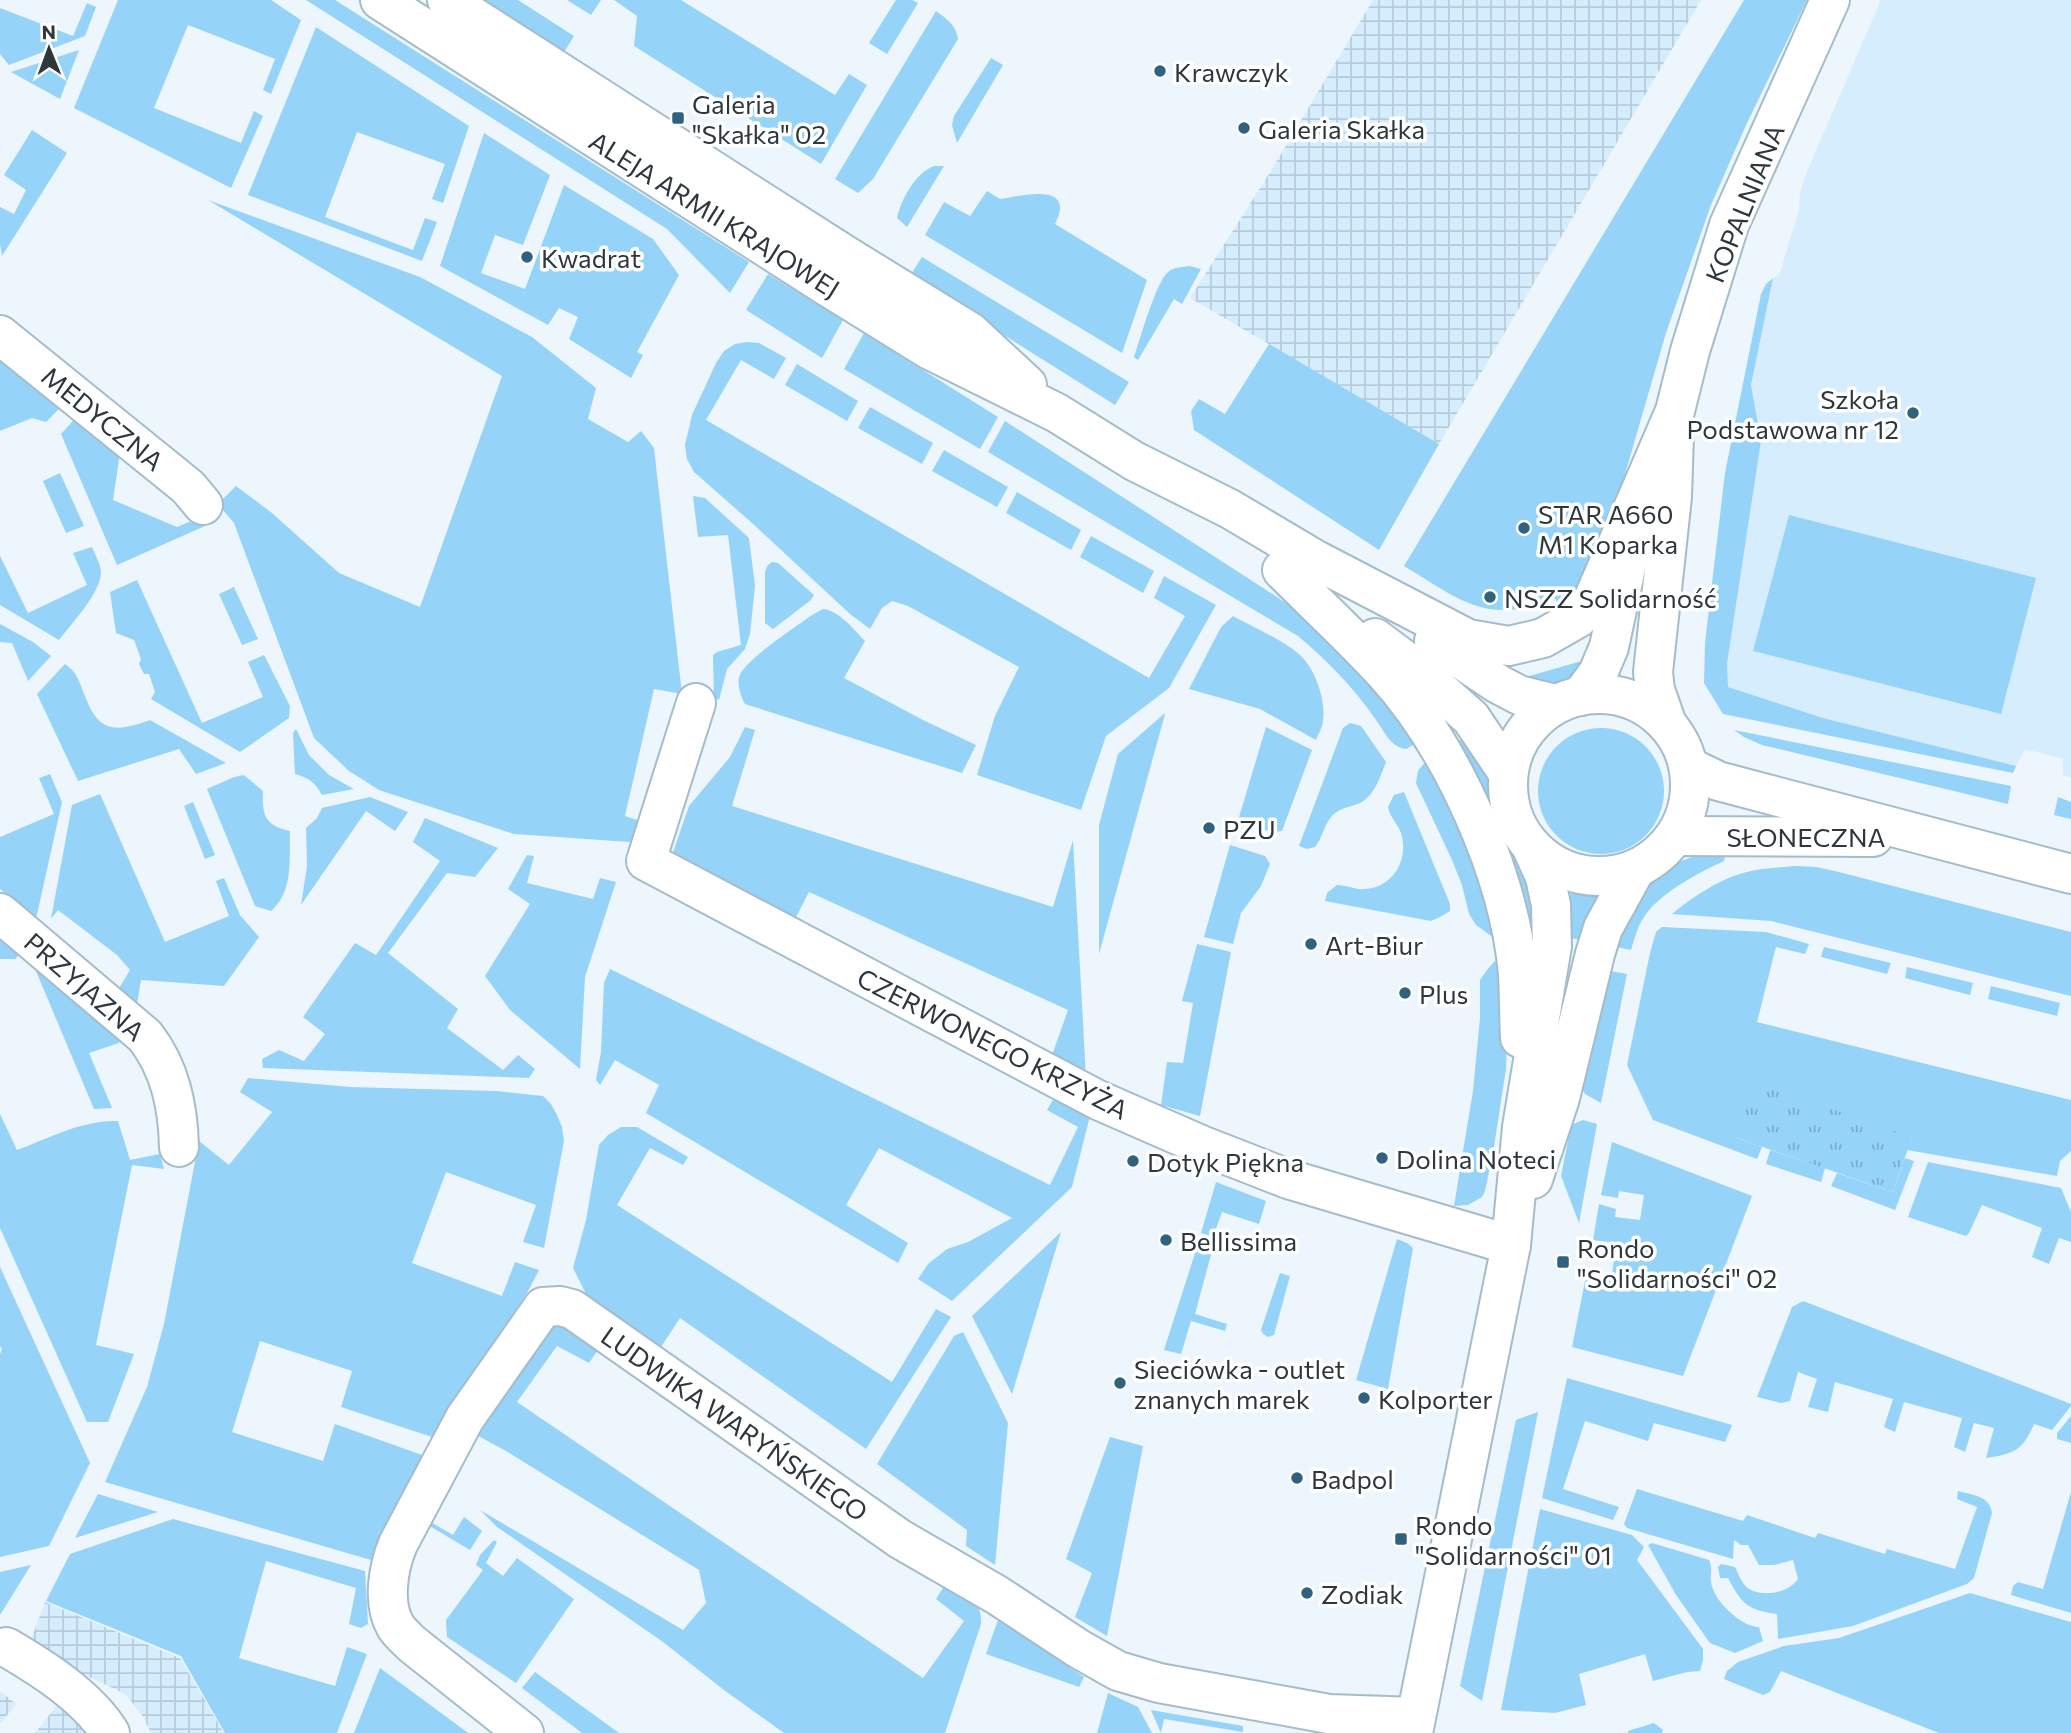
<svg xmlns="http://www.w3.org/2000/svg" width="2071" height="1733" viewBox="0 0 2071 1733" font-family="Commissioner,sans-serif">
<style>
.built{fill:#d5edfd}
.industrial{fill:url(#industrial-grid)}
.grass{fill:#95d3f8}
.park{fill:url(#park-tufts)}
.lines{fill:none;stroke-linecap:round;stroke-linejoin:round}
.minor-casing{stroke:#a5bcca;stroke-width:42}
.minor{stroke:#fff;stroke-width:38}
.poi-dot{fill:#30627f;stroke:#fff;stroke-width:2.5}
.labels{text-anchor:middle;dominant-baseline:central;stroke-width:7;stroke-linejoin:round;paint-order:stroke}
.poi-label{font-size:26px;fill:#2d373c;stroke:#fff;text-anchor:start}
.street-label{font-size:26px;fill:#2d373c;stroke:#fff}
</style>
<defs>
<pattern id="industrial-grid" width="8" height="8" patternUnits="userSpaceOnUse" patternTransform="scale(1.75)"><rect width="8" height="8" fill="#d5edfd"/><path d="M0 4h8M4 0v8" fill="none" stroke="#b7ccda"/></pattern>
<pattern id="park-tufts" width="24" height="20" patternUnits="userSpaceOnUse" patternTransform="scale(1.75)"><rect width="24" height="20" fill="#95d3f8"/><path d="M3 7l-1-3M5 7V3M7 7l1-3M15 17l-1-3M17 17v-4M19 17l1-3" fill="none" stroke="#7aacca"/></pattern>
</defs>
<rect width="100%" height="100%" fill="#ecf6fc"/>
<path class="built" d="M1881,0H2071V777L2063,775V759L2025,749L2016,766L1823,718L1728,687L1727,664L1761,441L1751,385L1773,278L1779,276L1799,210L1800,192L1806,174Z"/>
<g class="industrial">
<path d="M1373,0H1701L1439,444L1190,298L1269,174Z"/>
<path d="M45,1602L180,1658L224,1733H151L142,1715L125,1694L54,1660L27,1650Z"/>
<path d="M0,1691L16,1704L0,1724Z"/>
<path d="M59,1703L93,1733H35Z"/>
</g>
<g class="grass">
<path d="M118,0H271L301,20L271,94L263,90L275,59L188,25L154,108L241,143L254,111L263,116L231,188L74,108Z"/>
<path d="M306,0H335L749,262L730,293L667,229Z"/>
<path d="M471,0H518L574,36L561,57Z"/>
<path d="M567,0H601L591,15Z"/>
<path d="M614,0H681L835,95L849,74L867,85L821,164L634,46L637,16Z"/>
<path d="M896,0H912L918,3L887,54L869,43Z"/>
<path d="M1744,0H1807L1747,123L1711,205L1666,333L1605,543L1564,612L1553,596C1491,629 1457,598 1404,566Z"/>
<path d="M87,3L96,7L85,36L9,65L0,54V8L73,36Z"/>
<path d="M936,11C947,19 956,25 958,39L873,179L858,193L835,179Z"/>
<path d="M316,27L469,126L443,203L432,199L445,164L357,132L325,217L413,250L425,218L437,222L422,261L248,195Z"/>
<path d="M79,50L60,99L11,72Z"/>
<path d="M991,58L1003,65L957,143L952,125L954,116Z"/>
<path d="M32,130L67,153L2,256L0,244V207L14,214L26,190L4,175Z"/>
<path d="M484,133L550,175L523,245L495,235L481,273L525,289L564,185L653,239L679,275L637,352L643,355L631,378L569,339L578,317L559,308L548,325L440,266Z"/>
<path d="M934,166H944L907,227L897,218C901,200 915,173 934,166Z"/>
<path d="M987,191L1000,199C1021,196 1077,181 1055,224L1147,280L1122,353L925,235L944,202L970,216Z"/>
<path d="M208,200L420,277L532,337L596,388L588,419L628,442L641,431L654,448L682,694L654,689L625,816L650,824L646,833L630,842L514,834L379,790L349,771L314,738L234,523L218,504L236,486L272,513L339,573L420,607L502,376Z"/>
<path d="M922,257L1129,382L1115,405L910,276Z"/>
<path d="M1190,266L1201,269L1182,304L1174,299L1138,360L1134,357C1140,339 1156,282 1168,272C1174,267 1183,267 1190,266Z"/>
<path d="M768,274L843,320L822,358L746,310Z"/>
<path d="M1773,278L1751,385L1761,441L1727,664L1728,687L1823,718L2016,766L2013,773L1723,714L1704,683L1705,643L1725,473L1761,294L1766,284Z"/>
<path d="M864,333L998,417L980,449L844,369Z"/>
<path d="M747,342L759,343L786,358L774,379L741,360L706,420L1149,678L1185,616L1154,598L1164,576L1216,605L1169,688L1106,736L1081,810L977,775L995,716L1019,667L908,606L892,601L882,608L870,629L850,614L752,523L694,472L687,459L685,445L692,415L716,363L724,351L735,344Z"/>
<path d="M1269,344L1439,444L1379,550L1194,430L1191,411L1199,399L1225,414Z"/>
<path d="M0,350L63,405L46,422L32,418L0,431Z"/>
<path d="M797,364L858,401L847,421L785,385Z"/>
<path d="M870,407L933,443L922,464L858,428Z"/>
<path d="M80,413L121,446L113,500L177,527L201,517L205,526L117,565L61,434Z"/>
<path d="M1005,421L1274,595L1319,626L1420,741L1406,749C1390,747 1385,732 1376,720C1354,688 1328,661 1298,636L988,452Z"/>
<path d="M944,450L1008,487L997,507L932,471Z"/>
<path d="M60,473L84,526L66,533L43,481Z"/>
<path d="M1017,492L1081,530L1071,550L1006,513Z"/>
<path d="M693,496L705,498L749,538L755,586L750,634L745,649L727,669L719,700L714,698L713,655L717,652L741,645L728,535L698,537Z"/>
<path d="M1789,515L2036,578L2001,714L1753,651Z"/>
<path d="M1091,536L1154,571L1143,593L1080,557Z"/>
<path d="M92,547C95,554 101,565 101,573C100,594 71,624 59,640L0,605V556L28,613L87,585L73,553Z"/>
<path d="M772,562L778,563L814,595L811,600L773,629L765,623V572L767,566Z"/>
<path d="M137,580L202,723L263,697L248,662L264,655L290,706L289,718L240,752L151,699L155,692L149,674H144L139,664L141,659L134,640L116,633L110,592Z"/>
<path d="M234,587L258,639L242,645L219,594Z"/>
<path d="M823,609C839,610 854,630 865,641L844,678L923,720L976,745L962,773L745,704C741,697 737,685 739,677C743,661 797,626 812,615Z"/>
<path d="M1233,616C1253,627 1289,643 1303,658C1316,672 1326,702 1323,720C1323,727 1318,734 1316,740L1260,709L1189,689L1221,627Z"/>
<path d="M0,624L33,642L51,656L28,681L12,643L0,642Z"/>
<path d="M1585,660L1561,693L1526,677Z"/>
<path d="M65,664C78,673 79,682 85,696C99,734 116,732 150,720L226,763L196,774L179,749L78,781L37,694Z"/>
<path d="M1165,713V714L1099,954V825L1118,754Z"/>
<path d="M1350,723L1361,726L1386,762C1380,777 1375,795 1360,803C1351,807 1342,807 1334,814C1324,823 1323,837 1315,847L1307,849L1299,846L1343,728Z"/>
<path d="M745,727L755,730L732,806L1053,907L1073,840L1086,1078L1051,1058L1068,1010L809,892L794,921L670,861L689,806L730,757Z"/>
<path d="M1266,727L1312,750L1282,831L1273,832L1237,824Z"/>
<circle cx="1601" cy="791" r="63"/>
<path d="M296,729L309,755L329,775L354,789L322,795C315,782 309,778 295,774L293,733Z"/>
<path d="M1734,730L2011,786L2008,804L1762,745L1744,737Z"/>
<path d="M1472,733L1499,784L1500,813L1515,849L1526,863L1540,931H1526L1456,743Z"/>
<path d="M1426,761L1446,795L1480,879L1494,938L1476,925L1469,914L1462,885L1452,860L1416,783L1418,771Z"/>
<path d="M50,774L62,802L36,919L0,889V837L54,814L39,778Z"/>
<path d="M244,775L263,791C262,816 265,825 290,831C289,859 294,891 271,911L255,906L207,789L234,777Z"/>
<path d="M1404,792L1450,904V911L1440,917L1431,921L1325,901L1327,893L1337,885C1347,885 1355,890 1365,889C1391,888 1408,862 1402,837C1400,825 1390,819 1388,807L1394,795Z"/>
<path d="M100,794L165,942L229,916L216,881L224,878L240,915L259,937L224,986L141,980L137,1004L118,990L130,970L117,955L58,910L51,919L72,805Z"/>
<path d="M370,797L408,812L395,831L366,811L301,905L307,866L306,828L317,818L322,808Z"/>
<path d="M2058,797L2071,802V819L2054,815Z"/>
<path d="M193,802L215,855L205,859L184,806Z"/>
<path d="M425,818L498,848L475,877L447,873L388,953L458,1009L447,1028L503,1070L518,1055L535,1069L529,1078L263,1068L262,1059L279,1050L304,1061L325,1034L303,1017L355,943L376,955L440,861L413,842Z"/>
<path d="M1230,845L1265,856L1270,864L1261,886L1241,913L1233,944L1204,937Z"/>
<path d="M1727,848L1724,861C1700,872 1662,892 1646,914C1638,924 1635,938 1631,950L1612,946C1624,925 1634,902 1647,883C1661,865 1705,851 1727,848Z"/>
<path d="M527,855L534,856L527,883L593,899L600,878L616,882L585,977L580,1069L510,1010L485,976L530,904L508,889Z"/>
<path d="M1795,866L1816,867L1839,872L2071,932V996L1771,921L1672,914C1690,899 1718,880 1740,874C1758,868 1777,868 1795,866Z"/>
<path d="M1573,890L1599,894L1601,899L1589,942L1567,937L1570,896Z"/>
<path d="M1662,927L1766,932L1809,944L1805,954L1776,947L1757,1022L2071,1100V1151L2060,1161L2057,1176L1907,1150L1912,1137H1734L1762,1147L1757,1159L1653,1120L1627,1065L1650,953L1656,932Z"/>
<path d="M0,932L22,947L16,959H0Z"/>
<path d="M1197,944L1231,952L1200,1116L1161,1105L1167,1062L1183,1063L1193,1003L1182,1001Z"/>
<path d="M1824,947L1891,963L1887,974L1821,957Z"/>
<path d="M1502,958L1507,1042L1506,1069L1493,1153L1485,1191L1482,1197L1468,1205L1454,1206L1473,1091L1480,1018V980L1487,970L1494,962Z"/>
<path d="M33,964L120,1038L119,1043L89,1053L112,1108L94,1109Z"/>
<path d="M1907,967L1973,983L1970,995L1905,978Z"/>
<path d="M610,969L1050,1185L1078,1127L1047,1110L1054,1098L1090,1116L1072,1187L952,1301L918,1279L928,1264L947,1249L968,1242L1012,1218L879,1148L846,1205L908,1243L898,1263L646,1113L659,1085L615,1060L600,1085L596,1080L601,1052L604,983Z"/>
<path d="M1605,970L1627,974L1601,1103L1585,1094L1579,1085Z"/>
<path d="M1991,986L2060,1003L2057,1016L1988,999Z"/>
<path d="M248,1078L350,1087L496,1091L543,1096L551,1104L557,1115L562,1127L564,1141L544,1248L523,1242L536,1205L446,1172L412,1263L502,1296L515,1262L539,1270L527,1293L432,1437L341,1407L352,1371L260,1341L232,1432L323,1461L335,1424L422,1455L371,1560L105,1482L147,1387L164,1324L199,1141L229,1165L272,1112L240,1092Z"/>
<path d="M0,1114L17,1150C50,1138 81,1120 118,1121L130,1160L160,1154L164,1169L132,1165L96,1345L134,1354L108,1422H87L0,1228Z"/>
<path d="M1583,1120L1597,1124L1579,1223L1561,1176L1571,1125Z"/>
<path d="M621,1127H637L688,1157L683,1165L650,1148L617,1205L892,1382L936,1309L951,1317L866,1449L680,1318L661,1347L596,1305L586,1294L573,1268L586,1220L599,1145L608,1135Z"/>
<path d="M1612,1142L1752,1196L1683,1376L1572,1347L1587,1271L1612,1275L1616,1243L1593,1240L1599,1204L1616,1209L1615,1217L1640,1220L1644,1195L1619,1191L1618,1198L1601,1195Z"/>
<path d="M1770,1150L1825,1168L1821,1182L1766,1164Z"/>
<path d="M1905,1158L1914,1161L1895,1210L1831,1186L1837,1173L1893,1192Z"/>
<path d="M1928,1162L2061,1188L2071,1212V1242L2059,1238L2049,1264L2032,1257L2042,1228L1982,1205L1969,1233L1966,1236L1908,1217Z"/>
<path d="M1216,1182L1266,1201L1259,1224L1222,1212L1213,1237L1201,1233Z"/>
<path d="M1061,1232L1012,1394L972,1316Z"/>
<path d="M1397,1239L1407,1243L1413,1248L1388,1389L1356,1380Z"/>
<path d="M1197,1247L1212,1251L1195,1314L1227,1324L1225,1331L1191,1321L1181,1354L1164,1350Z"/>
<path d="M0,1267L90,1463L49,1546L0,1557V1354L2,1349L0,1346Z"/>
<path d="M1280,1273L1290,1276L1274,1335L1268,1337L1263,1334L1261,1330Z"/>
<path d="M1803,1301L2071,1404V1406L2052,1430L2034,1424C2023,1451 2013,1454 1986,1458L1994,1428L1974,1423L1965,1452L1954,1447L1962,1418L1904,1402L1895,1432L1884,1427L1893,1399L1835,1382L1828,1412L1808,1407L1817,1379L1798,1372L1790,1401L1781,1403L1757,1397L1792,1307Z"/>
<path d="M554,1321L600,1347L589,1363L557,1346L517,1402L923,1678L964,1621L936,1599L946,1583C966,1596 982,1597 981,1624L945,1733H784L724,1690L663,1642L497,1527L480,1510L683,1630L706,1603L699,1570L506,1451L469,1431Z"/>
<path d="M963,1332L1008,1423L995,1565L966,1546L967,1530L877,1464L954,1336Z"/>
<path d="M1567,1378L1732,1425L1725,1442L1654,1423L1648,1441L1585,1421L1563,1489L1619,1507L1613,1520L1542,1498Z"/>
<path d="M1538,1412L1482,1701L1460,1686L1516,1420Z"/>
<path d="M2071,1416V1443L2057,1439V1433Z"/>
<path d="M1110,1437L1143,1446L1107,1636L1075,1617L1092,1573L1066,1559Z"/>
<path d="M1637,1489L1743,1521L1747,1515L1815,1538L1818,1533L1885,1554L1887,1549L1955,1569L1977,1507L1957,1499L1958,1491C1973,1495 1990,1496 1992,1513L1974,1578L1967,1584L1853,1626L1778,1639L1777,1614C1747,1610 1742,1604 1728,1578H1720L1718,1567L1721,1564L1735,1567C1739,1575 1743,1587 1751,1590C1767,1597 1789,1592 1798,1579L1793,1560L1774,1565H1759L1748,1545H1741L1734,1540L1733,1559L1627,1528L1624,1524Z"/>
<path d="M2071,1492V1613L2011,1595L2013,1586L2018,1582L2043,1589Z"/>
<path d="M98,1494L158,1512L75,1538Z"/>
<path d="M1540,1509L1632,1535L1644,1547L1637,1560L1703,1649V1660L1700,1671L1687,1672L1653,1681L1645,1654L1579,1674L1586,1705L1555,1713L1501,1710Z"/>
<path d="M464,1517L482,1531L470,1550L423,1522L424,1518L453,1535Z"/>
<path d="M173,1519L365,1571L368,1624L361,1628L349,1624L356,1588L266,1561L239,1658L335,1686L347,1647L367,1654L337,1733H225L181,1656L46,1601L70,1554Z"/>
<path d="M494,1540L497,1542L486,1563L503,1576L517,1558L574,1599L516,1683L447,1637L446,1620L483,1570L476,1565L480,1555Z"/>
<path d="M1652,1543L1709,1560C1713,1568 1710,1574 1711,1582C1713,1600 1741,1627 1759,1627L1763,1641L1735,1653L1710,1643L1676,1595L1648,1545Z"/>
<path d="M31,1565L0,1615V1572Z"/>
<path d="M1970,1593L2071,1622V1733H1939L1781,1671L1770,1692L1763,1695L1724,1679L1727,1671L1738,1662L1784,1646L1839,1638Z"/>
<path d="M998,1620L1084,1677L1079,1687L986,1654Z"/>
<path d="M380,1668L456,1724L468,1733H354Z"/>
<path d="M535,1672L619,1733H582L522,1688Z"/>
<path d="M1108,1693L1138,1707L1152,1733H1097Z"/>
<path d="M1151,1710L1243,1726V1732L1164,1719L1161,1733Z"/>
<path d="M1654,1723L1663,1730L1662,1733H1628V1731Z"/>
</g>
<path class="park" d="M1754,1082L1912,1137L1893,1192L1734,1137Z"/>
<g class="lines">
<defs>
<g id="minor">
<path d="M380,0L825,285L930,350L1057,413L1134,461L1230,509L1316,560L1468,639L1509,646L1543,638L1578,618L1591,604L1644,483"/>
<path d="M447,0L845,255L970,332L1027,385"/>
<path d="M0,335L188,487L203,505"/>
<path d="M1282,570C1316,604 1352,637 1384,672C1452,747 1509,873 1518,974C1519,995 1519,1016 1520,1038"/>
<path d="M1375,638L1411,665L1471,718L1508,773"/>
<path d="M1434,641L1498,684L1519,695L1551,703"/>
<circle cx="1599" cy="785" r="91"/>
<path d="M1581,696L1598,673L1609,647L1644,483L1675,411L1690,351L1729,225L1830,0"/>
<path d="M696,703L646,861L1098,1100L1201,1145L1288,1179L1511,1245"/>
<path d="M1667,724L1655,690L1653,672L1672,497L1674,435"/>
<path d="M1689,767L1718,781L1752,790L2071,874"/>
<path d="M1676,836L1873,837"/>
<path d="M0,913L145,1036C170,1068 178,1106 179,1147"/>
<path d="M1533,1179L1560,1098L1595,954L1603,928L1635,870"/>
<path d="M6,1647C42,1668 88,1697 110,1733"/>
<path d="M524,1733L412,1644C406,1638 400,1633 396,1627C382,1604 388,1568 398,1544L465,1418L543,1307L560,1306L572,1309L900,1539L997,1595L1079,1649L1118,1671L1159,1683L1329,1714L1416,1717"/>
<path d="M1413,1733L1511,1245L1522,1127L1552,946L1551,905L1545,877L1532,848"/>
</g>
</defs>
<use href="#minor" class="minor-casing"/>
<use href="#minor" class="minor"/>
</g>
<g class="poi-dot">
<circle cx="1160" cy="71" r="7"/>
<rect x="671" y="111" width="14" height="14" rx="3.5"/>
<circle cx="1244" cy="128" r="7"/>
<circle cx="527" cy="257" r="7"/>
<circle cx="1913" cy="413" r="7"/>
<circle cx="1524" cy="528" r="7"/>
<circle cx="1490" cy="597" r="7"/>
<circle cx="1209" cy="828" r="7"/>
<circle cx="1311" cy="944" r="7"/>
<circle cx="1405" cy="993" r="7"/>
<circle cx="1382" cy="1158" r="7"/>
<circle cx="1133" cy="1161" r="7"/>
<circle cx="1166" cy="1240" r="7"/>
<rect x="1556" y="1255" width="14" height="14" rx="3.5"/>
<circle cx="1120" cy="1383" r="7"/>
<circle cx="1364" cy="1398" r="7"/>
<circle cx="1297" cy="1478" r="7"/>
<rect x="1394" y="1532" width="14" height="14" rx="3.5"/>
<circle cx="1307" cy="1593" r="7"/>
</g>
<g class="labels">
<g class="poi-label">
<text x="1174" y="71">Krawczyk</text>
<text x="692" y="103">Galeria<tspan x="692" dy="30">"Skałka" 02</tspan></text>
<text x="1258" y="128">Galeria Skałka</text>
<text x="541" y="257">Kwadrat</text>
<text x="1899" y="398" text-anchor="end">Szkoła<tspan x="1899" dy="30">Podstawowa nr 12</tspan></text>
<text x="1538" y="513">STAR A660<tspan x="1538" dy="30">M1 Koparka</tspan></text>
<text x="1504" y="597">NSZZ Solidarność</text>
<text x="1223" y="828">PZU</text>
<text x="1325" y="944">Art-Biur</text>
<text x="1419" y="993">Plus</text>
<text x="1396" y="1158">Dolina Noteci</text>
<text x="1147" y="1161">Dotyk Piękna</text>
<text x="1180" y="1240">Bellissima</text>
<text x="1577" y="1247">Rondo<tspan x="1577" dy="30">"Solidarności" 02</tspan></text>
<text x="1134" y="1368">Sieciówka - outlet<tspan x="1134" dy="30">znanych marek</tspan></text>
<text x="1378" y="1398">Kolporter</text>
<text x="1311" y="1478">Badpol</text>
<text x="1415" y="1524">Rondo<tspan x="1415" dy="30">"Solidarności" 01</tspan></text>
<text x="1321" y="1593">Zodiak</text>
</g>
<g class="street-label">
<text transform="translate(1744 203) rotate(-68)">KOPALNIANA</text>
<text transform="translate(715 214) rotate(32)">ALEJA ARMII KRAJOWEJ</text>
<text transform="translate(103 418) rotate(39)">MEDYCZNA</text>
<text x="1806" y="836">SŁONECZNA</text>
<text transform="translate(85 986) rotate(41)">PRZYJAZNA</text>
<text transform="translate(993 1043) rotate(27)">CZERWONEGO KRZYŻA</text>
<text transform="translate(735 1423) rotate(35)">LUDWIKA WARYŃSKIEGO</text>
</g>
</g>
<g transform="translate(49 49) rotate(359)" stroke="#ffffff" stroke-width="5" paint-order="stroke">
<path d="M0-5L12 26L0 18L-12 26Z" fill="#2d373c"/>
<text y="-10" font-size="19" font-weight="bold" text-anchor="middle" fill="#2d373c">N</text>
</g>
</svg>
